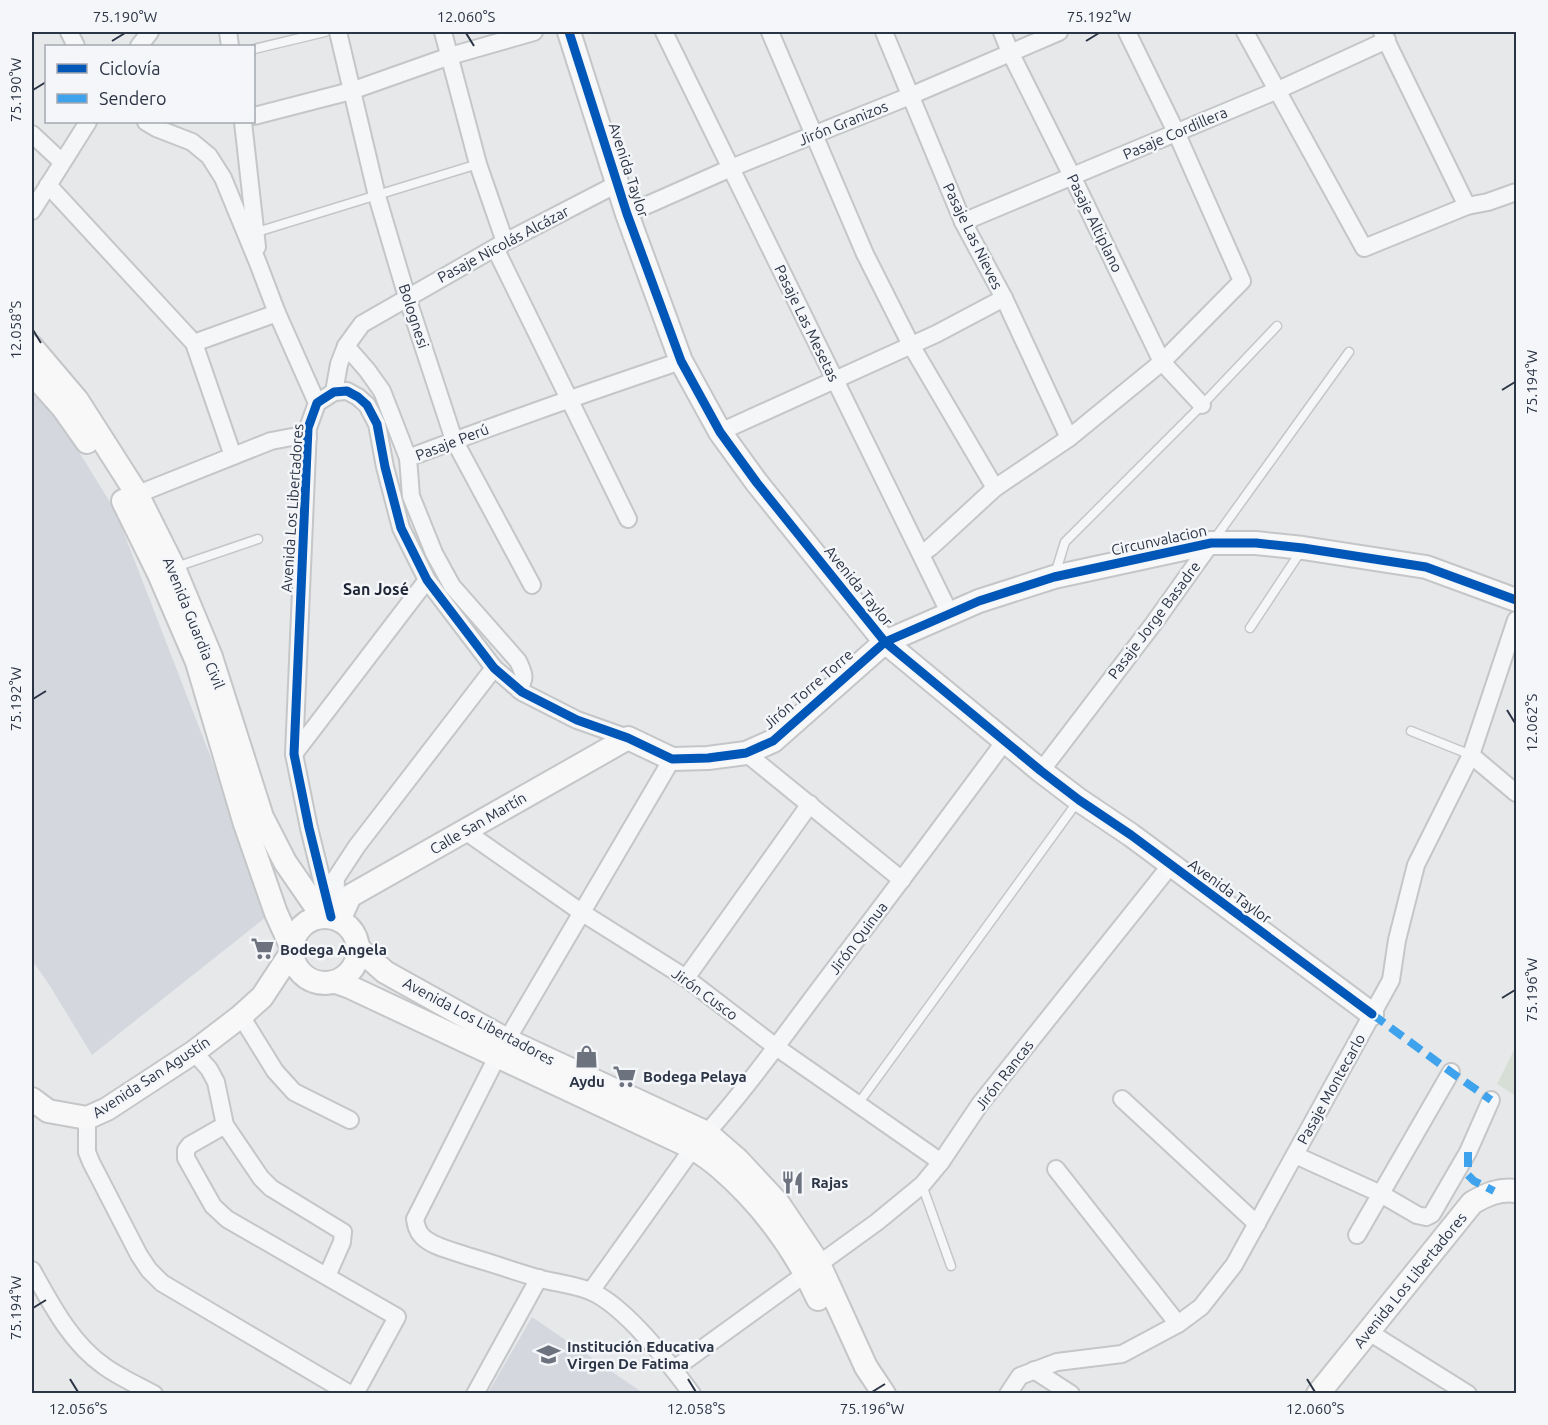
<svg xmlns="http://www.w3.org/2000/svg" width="1548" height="1425" viewBox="0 0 1548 1425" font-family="Ubuntu,sans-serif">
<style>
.built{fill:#d4d7dd}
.green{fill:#d6ded6}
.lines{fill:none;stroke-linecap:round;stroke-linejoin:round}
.lane-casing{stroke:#c4c6c8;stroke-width:11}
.street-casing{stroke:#c4c6c8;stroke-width:20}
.secondary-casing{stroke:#c4c6c8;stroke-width:26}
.lane{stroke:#f5f6f7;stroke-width:8}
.street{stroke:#f5f6f7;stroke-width:16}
.secondary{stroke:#f8f8f8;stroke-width:22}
.quiet{stroke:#3ea3ec;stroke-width:8;stroke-dasharray:15 8;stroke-linecap:butt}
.cycleway-casing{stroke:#f4f6f9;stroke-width:13}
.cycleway{stroke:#0057b8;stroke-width:9}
.ticks{fill:none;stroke:#2b3445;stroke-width:2}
.labels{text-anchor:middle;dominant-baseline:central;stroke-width:5;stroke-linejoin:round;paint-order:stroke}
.street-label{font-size:15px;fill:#2b3445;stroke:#f4f6f9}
.poi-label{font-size:15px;font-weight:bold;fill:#2b3445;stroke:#f4f6f9;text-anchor:start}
.neighbourhood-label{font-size:16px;font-weight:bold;fill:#1d2536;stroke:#f4f6f9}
.neatline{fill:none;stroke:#2b3445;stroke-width:2}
.ticks-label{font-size:15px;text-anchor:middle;fill:#2b3445}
</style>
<rect width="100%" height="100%" fill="#e6e8ea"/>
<g class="built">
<path d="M32,391L66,431L115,510L271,913L92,1055L50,986L32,960Z"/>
<path d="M532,1317L643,1393H488Z"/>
</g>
<path class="green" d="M1516,1046V1096L1497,1084Z"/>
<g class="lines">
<defs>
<g id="lane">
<path d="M254,49L325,32"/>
<path d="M257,232L478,164"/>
<path d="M1213,541L1349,352"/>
<path d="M176,567L258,539"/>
<path d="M1055,574L1065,542L1202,405L1277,326"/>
<path d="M1250,628L1301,551"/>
<path d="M1411,731L1471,755"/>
<path d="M858,1104L1078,801"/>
<path d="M922,1185L951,1266"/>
</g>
<g id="street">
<path d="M69,32L76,46"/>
<path d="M228,32L230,46"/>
<path d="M338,32L377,196L407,297L454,440L532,585"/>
<path d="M443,32L478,164L505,242"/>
<path d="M664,32L950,614"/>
<path d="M770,32L865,254L911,345L995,488"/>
<path d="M884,32L963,222L1004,298L1069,438"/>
<path d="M1002,32L1010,52L1072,176L1162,362L1202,405"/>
<path d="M1245,32L1364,248L1467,206L1488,202L1516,192"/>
<path d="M1382,32L1467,206"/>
<path d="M139,46L150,32"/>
<path d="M254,116L351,91L450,56L534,32"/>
<path d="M146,122L156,128L192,142L209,156L223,178L258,263L277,313L317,403"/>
<path d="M243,122L257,247"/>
<path d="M32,134L62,162"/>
<path d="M48,185L194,343L233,456"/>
<path d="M32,211L88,122"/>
<path d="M627,214L731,168L910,96L1059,32"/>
<path d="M963,222L1278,90L1387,40"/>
<path d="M495,248L628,519"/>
<path d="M194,343L277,313"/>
<path d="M346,346L367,370L382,391L408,458"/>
<path d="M334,392L339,364L346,346L362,324L505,242L617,184"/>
<path d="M720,432L936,334L1004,298"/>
<path d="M128,498L271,441L292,437L308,438"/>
<path d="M921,554L931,547L995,488L1069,438L1162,362L1242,281L1176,132L1127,32"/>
<path d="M519,690C526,677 524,674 518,661L452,586L434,553L411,496L408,458C498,424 589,392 681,361"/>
<path d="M746,753L902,880"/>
<path d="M294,754L427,580"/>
<path d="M1471,755L1516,793"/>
<path d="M672,759L498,1055L415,1219C416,1225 417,1231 422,1236C432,1247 454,1251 467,1256C492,1263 516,1272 541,1279C557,1283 575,1285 590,1291C624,1305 670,1364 692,1394"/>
<path d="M1041,771L1154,623L1211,543"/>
<path d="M465,831L581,912L686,978L776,1047L941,1162"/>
<path d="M335,909L336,878L357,846L494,668"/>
<path d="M331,917L309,828L294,754L308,428L317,403L334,392L347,391L358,397L367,405L377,424L385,467L401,528L427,580L494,668L522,692L577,720L628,738"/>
<path d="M686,978L810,804"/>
<path d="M241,1016L275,1071L294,1092L350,1120"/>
<path d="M194,1052L209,1069L216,1082L225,1125L261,1178L271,1188L343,1232L342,1242L327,1276"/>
<path d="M1122,1099L1257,1224"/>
<path d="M87,1118V1152L91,1162L139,1255L149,1270L162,1283L350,1394"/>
<path d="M225,1125L190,1145L186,1150V1158L213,1206L227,1219L397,1317L355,1394"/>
<path d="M1295,1155L1381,1194L1417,1215L1426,1217L1432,1214L1468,1152L1491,1100"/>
<path d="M1056,1169L1178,1324"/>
<path d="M1357,1235L1451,1072"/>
<path d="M32,1270C51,1304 71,1343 104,1366C119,1377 137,1385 154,1394"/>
<path d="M591,1291L693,1148C738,1100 778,1044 817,992C880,909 943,825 1005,741"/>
<path d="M1369,1332L1468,1394"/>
<path d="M674,1369L877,1222L922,1185L941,1162L980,1104L1170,866"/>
<path d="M1034,1370L1071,1394"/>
<path d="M475,1394L539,1278"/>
<path d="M1008,1394L1020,1376L1057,1362L1122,1354L1178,1324L1201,1307L1234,1265L1391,980L1397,940L1416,865L1471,755L1516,620"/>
</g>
<g id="secondary">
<path d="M569,32L627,214L681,361L720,432L757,483L885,642L1041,771L1079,800L1131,835L1372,1014"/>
<path d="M32,347L77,400L137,494L174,568L211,657L262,817L285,862L323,917"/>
<path d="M32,373L63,408L87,442"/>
<path d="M123,501L159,574L197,662L245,824L276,913L291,946"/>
<circle cx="325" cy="950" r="33"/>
<path d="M339,920L350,896L628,738L672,759L708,758L746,753L773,741L885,642L979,601L1054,577L1211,543H1256L1303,548L1426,567L1516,600"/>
<path d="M358,948L385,972L507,1040L707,1133L737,1159L778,1203L819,1264L866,1367L884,1394"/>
<path d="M336,982L350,987L693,1148C702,1154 711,1160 719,1167C761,1203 795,1250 818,1299"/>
<path d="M32,1099L48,1111L87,1118L107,1109L194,1052L241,1016L262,997L291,953"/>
<path d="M1318,1394L1472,1203C1487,1194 1499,1189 1516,1191"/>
</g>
</defs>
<use href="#lane" class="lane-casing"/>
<use href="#street" class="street-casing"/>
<use href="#secondary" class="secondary-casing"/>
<use href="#lane" class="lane"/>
<use href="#street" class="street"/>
<use href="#secondary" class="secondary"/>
<g class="quiet">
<path d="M1372,1014L1451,1072L1491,1100"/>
<path d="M1468,1152V1175L1474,1181L1494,1191"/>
</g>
<defs>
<g id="cycleway">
<path d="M569,32L627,214L681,361L720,432L757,483L885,642L1041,771L1079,800L1131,835L1372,1014"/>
<path d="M331,917L309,828L294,754L308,428L317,403L323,399L334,392L347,391L358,397L367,405L377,424L385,467L401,528L427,580L494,668L522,692L577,720L628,738L672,759L708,758L746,753L773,741L885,642L979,601L1054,577L1211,543H1256L1303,548L1426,567L1516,600"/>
</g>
</defs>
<use href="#cycleway" class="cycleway-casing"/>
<use href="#cycleway" class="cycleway"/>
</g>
<path class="ticks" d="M466,33L474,46M112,41L125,33M1086,41L1099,33M33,90L46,82M33,330L41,343M1502,390L1515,382M33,699L46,691M1507,710L1515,723M1502,998L1515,990M33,1308L46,1300M70,1379L78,1392M688,1379L696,1392M1307,1379L1315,1392M872,1392L885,1384"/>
<defs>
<symbol id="supermarket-bare" viewBox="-9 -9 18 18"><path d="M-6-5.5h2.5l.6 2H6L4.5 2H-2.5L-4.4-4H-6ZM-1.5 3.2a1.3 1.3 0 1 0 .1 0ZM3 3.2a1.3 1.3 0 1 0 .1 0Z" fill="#6c737f" stroke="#f4f6f9" stroke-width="2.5" paint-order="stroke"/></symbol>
<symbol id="shop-bare" viewBox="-9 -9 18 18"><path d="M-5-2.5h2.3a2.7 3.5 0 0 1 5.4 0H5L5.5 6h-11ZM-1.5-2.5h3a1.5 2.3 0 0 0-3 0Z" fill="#6c737f" stroke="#f4f6f9" stroke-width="2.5" paint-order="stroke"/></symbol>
<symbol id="restaurant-bare" viewBox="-9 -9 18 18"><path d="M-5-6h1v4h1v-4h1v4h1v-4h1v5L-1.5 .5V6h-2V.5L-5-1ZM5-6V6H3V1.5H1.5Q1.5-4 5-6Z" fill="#6c737f" stroke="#f4f6f9" stroke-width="2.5" paint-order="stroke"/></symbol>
<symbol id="school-bare" viewBox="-9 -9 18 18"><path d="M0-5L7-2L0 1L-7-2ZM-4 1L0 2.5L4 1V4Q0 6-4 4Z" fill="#6c737f" stroke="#f4f6f9" stroke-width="2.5" paint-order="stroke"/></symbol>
</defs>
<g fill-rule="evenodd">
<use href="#supermarket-bare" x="246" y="932" width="33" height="33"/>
<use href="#shop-bare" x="570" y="1040" width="33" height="33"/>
<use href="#supermarket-bare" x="608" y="1060" width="33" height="33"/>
<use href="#restaurant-bare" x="776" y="1166" width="33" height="33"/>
<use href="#school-bare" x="532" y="1338" width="33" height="33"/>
</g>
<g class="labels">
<g class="street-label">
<text transform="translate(843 123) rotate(-22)">Jirón Granizos</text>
<text transform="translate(1175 133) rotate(-23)">Pasaje Cordillera</text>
<text transform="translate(629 170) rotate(72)">Avenida Taylor</text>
<text transform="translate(1095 223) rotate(64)">Pasaje Altiplano</text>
<text transform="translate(973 236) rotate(64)">Pasaje Las Nieves</text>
<text transform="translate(503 244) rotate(-28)">Pasaje Nicolás Alcázar</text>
<text transform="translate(414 316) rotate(72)">Bolognesi</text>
<text transform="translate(807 323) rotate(64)">Pasaje Las Mesetas</text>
<text transform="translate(452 442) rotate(-21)">Pasaje Perú</text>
<text transform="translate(292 508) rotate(-86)">Avenida Los Libertadores</text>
<text transform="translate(1159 540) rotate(-12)">Circunvalacion</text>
<text transform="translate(859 586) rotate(51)">Avenida Taylor</text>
<text transform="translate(1154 620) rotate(-53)">Pasaje Jorge Basadre</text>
<text transform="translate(194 623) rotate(68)">Avenida Guardia Civil</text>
<text transform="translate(808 689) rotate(-41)">Jirón Torre Torre</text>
<text transform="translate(478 823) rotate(-30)">Calle San Martín</text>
<text transform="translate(1230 891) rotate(36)">Avenida Taylor</text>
<text transform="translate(858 938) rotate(-53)">Jirón Quinua</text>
<text transform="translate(705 994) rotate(36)">Jirón Cusco</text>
<text transform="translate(479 1021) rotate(28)">Avenida Los Libertadores</text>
<text transform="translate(1004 1075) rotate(-52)">Jirón Rancas</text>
<text transform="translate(151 1077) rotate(-33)">Avenida San Agustín</text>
<text transform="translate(1331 1089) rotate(-61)">Pasaje Montecarlo</text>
<text transform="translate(1410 1280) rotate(-51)">Avenida Los Libertadores</text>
</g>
<g class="poi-label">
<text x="280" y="949">Bodega Angela</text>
<text x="643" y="1076">Bodega Pelaya</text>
<text x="587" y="1081" text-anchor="middle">Aydu</text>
<text x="811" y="1182">Rajas</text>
<text x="567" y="1346">Institución Educativa<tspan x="567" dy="17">Virgen De Fatima</tspan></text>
</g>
<g class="neighbourhood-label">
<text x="376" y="589">San José</text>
</g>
</g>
<rect width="1548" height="1425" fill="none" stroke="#f4f6f9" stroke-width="66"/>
<rect x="45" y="45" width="210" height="78" fill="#f4f6f9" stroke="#a4a8b1" stroke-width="1.5"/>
<rect x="57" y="64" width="30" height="9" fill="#0057b8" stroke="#a4a8b1" stroke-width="1.5"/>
<text x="99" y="75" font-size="18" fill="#2b3445">Ciclovía</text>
<rect x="57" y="94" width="30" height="9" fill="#3ea3ec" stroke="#a4a8b1" stroke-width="1.5"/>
<text x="99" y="105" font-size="18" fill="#2b3445">Sendero</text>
<rect x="33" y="33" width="1482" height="1359" class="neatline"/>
<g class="ticks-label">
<text x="125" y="22">75.190°W</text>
<text x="466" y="22">12.060°S</text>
<text x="1099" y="22">75.192°W</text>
<text transform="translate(16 90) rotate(-90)" y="5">75.190°W</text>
<text transform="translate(16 330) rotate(-90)" y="5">12.058°S</text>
<text transform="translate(1532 382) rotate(-90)" y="5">75.194°W</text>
<text transform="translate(16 699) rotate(-90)" y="5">75.192°W</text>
<text transform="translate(1532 723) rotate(-90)" y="5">12.062°S</text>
<text transform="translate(1532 990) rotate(-90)" y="5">75.196°W</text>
<text transform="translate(16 1308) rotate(-90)" y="5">75.194°W</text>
<text x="78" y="1414">12.056°S</text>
<text x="696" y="1414">12.058°S</text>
<text x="872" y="1414">75.196°W</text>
<text x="1315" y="1414">12.060°S</text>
</g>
</svg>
